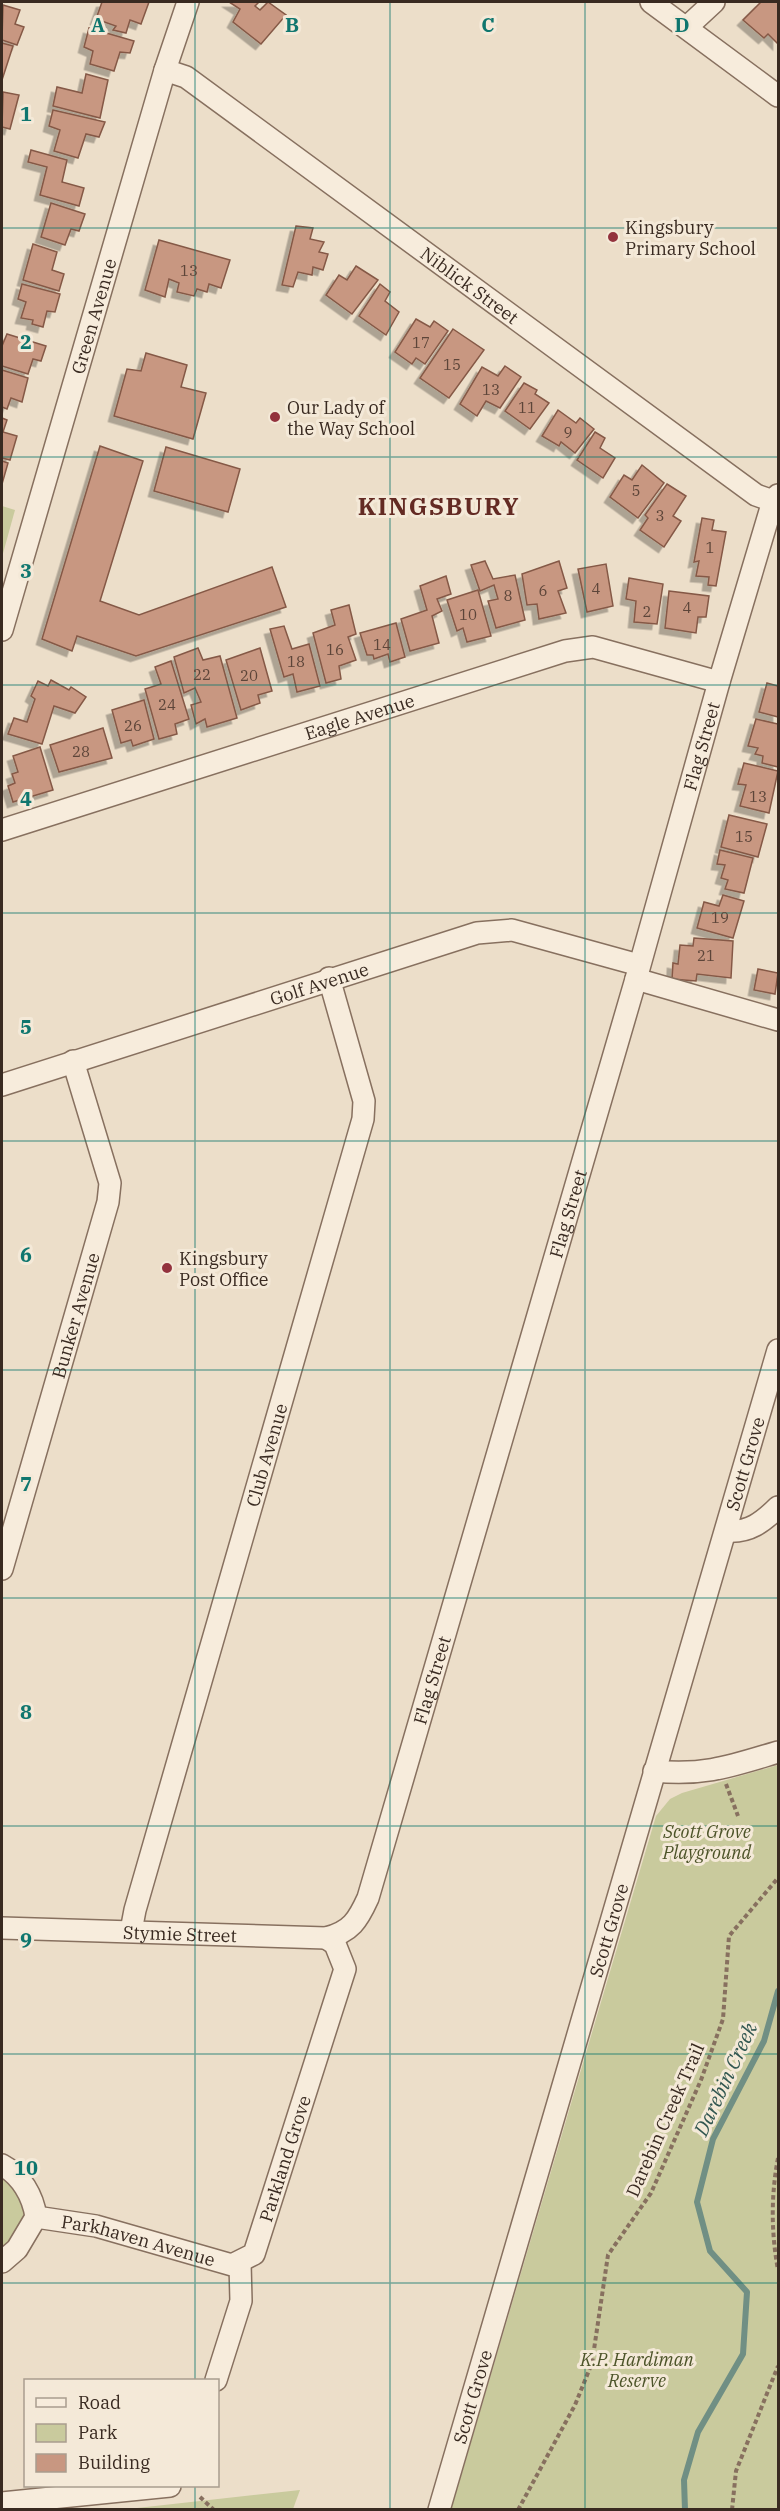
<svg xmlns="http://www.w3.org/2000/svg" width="780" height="2511" viewBox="0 0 780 2511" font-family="'IBM Plex Serif',serif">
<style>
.green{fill:#c9ca9d}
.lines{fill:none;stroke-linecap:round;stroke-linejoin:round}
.stream{stroke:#708f84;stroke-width:6}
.building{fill:#c89781;stroke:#855946;stroke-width:1.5;filter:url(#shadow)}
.minor-casing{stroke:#87705f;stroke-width:24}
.path{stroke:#87705f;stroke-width:4;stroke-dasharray:4.5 3;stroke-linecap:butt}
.minor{stroke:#f7ecdc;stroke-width:21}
.grid{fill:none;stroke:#0f766e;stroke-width:1.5;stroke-opacity:0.55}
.poi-dot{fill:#93323d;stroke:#f4e9d8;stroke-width:2}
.labels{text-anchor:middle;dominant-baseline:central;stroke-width:6;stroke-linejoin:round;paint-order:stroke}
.number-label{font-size:15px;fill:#5d4539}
.poi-label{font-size:18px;fill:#392a21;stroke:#f4e9d8;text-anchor:start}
.street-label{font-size:18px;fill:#392a21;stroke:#f4e9d8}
.park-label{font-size:18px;font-style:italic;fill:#4d5429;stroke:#f4e9d8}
.water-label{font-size:20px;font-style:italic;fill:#325751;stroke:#f4e9d8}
.district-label{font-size:24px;font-weight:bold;letter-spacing:1.5px;fill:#632a23;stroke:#f4e9d8}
.grid-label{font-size:20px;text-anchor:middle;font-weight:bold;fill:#0f766e;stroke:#f4e9d8;stroke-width:6;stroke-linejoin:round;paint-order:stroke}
</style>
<defs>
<filter id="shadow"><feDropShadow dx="-5.5" dy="5.5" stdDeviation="0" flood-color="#0004"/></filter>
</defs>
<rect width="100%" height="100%" fill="#ecdec9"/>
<g class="green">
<path d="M2,506L15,510L2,557Z"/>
<path d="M778,1765V2509L451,2510L656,1816L670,1799L682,1793Z"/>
<path d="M2,2176L17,2185L31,2214L13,2243L2,2251Z"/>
<path d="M300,2490L293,2509H128Z"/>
</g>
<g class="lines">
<path class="stream" d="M685,2510L684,2480L698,2432L743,2354L747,2292L710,2251L697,2202L713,2139L764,2041L778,1991"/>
</g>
<g class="building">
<path d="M102,2H149L141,24L130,20L126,33L113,30L116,26L96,19Z"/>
<path d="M229,2H259L255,6L260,10L268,2L286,15L261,44L233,22L240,9Z"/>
<path d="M761,2H778V44L768,34L764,38L743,20Z"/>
<path d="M3,5L20,10L15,24L24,27L17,45L2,40Z"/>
<path d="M89,28L134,41L130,53L120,52L114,71L90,64L93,51L84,47Z"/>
<path d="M2,43L13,46L2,80Z"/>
<path d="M86,74L108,80L100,118L53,106L57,87L82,93Z"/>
<path d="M3,92L19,95L10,129L2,127Z"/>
<path d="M53,110L105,122L99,137L86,134L78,158L54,151L60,130L49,126Z"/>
<path d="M31,150L67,160L62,182L84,188L79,206L40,195L47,167L28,162Z"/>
<path d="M51,203L85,214L79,231L71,229L65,245L41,237Z"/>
<path d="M296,226L313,228L310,239L324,242L319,252L328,254L323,270L313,267L312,275L298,272L293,287L282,285Z"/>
<path d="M159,240L230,260L221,288L209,284L207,292L197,289L194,296L177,292L179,283L169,279L165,297L145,290Z"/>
<path d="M33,244L57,252L52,270L64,274L59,291L23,280Z"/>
<path d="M356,266L378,280L352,314L326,295L339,275L347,280Z"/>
<path d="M22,284L60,294L55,312L47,311L43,327L32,324L33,320L21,318L26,302L18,299Z"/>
<path d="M380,284L390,292L385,301L399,312L386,335L359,316Z"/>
<path d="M416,319L430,327L434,321L448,331L425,364L416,358L412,364L395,352Z"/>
<path d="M453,329L484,350L449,398L420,378Z"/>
<path d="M7,334L46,346L41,361L33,359L28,374L2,366V346Z"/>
<path d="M146,353L187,365L181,387L206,393L193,439L114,416L127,369L141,371Z"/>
<path d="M505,366L521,377L500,408L486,401L477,416L460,404L482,367L498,376Z"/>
<path d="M2,370L28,378L22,402L11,398L7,409L2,407Z"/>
<path d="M524,383L537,390L535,394L549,403L530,429L505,411Z"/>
<path d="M558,410L576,423L580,418L594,429L575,453L561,442L559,446L542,436Z"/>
<path d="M2,418L7,420L3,432L17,436L10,460L2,458Z"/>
<path d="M595,432L605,438L600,448L615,458L603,478L577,460Z"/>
<path d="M100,446L143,461L100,601L139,615L272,567L286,607L136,656L77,636L72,651L42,639Z"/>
<path d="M166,447L240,469L228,512L154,491Z"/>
<path d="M2,461L8,463L2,484Z"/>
<path d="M642,465L664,483L638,518L610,497L624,475L632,480Z"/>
<path d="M667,484L686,496L673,516L681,521L664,547L640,530L648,518L645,515Z"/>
<path d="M702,518L714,520L712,530L726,532L716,586L708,585L709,577L696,576L699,561L694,562Z"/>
<path d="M485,561L493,579L515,575L525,620L496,628L488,601L498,599L494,585L480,591L471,565Z"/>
<path d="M559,561L567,588L558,591L566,613L539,619L537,604L527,605L522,574Z"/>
<path d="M606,564L613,606L587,612L578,569Z"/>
<path d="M446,576L451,594L437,599L442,611L432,616L439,643L410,651L401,619L427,610L420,586Z"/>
<path d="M629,578L663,584L657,624L634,622L636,601L626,599Z"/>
<path d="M478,590L491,636L467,642L463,628L457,631L447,600Z"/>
<path d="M669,591L709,596L706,617H698L696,633L665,628Z"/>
<path d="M349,605L356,634L348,637L356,660L339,666L341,679L326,683L313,633L335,625L331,610Z"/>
<path d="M396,623L405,657L390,662L388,654L374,659L373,655H367L360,633Z"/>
<path d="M284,626L292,649L309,644L320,686L297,692L293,674L284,677L270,629Z"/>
<path d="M198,648L203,660L220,656L237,718L207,727L205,719L196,724L191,705L201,702L195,688L184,693L174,657Z"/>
<path d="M260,648L272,691L258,695L260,703L241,710L226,660Z"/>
<path d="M171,661L189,719L175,724L177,734L159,739L145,689L161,684L155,667Z"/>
<path d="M51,680L69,690L71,687L86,697L75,713L54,706L42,744L8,734L14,718L27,722L35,699L31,696L38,681L48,686Z"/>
<path d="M767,683L778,686V717L759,712Z"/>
<path d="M144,700L154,739L133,746L131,740L121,743L112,710Z"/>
<path d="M756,719L778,724V767L762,763L763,756L755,754L758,748L748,746Z"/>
<path d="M103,728L112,758L59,772L50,745Z"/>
<path d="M40,747L53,790L13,802L8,786L15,783L12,774L18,772L13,756Z"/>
<path d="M744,763L778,771L769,813L740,806L746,785L738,784Z"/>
<path d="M729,815L767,824L758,857L721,847Z"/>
<path d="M720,850L753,858L744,893L725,889L728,880L721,878L725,865L717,864Z"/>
<path d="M723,895L744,901L733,938L697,928L704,902L719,906Z"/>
<path d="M694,938L733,941L731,978L697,974L696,981L672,979L673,963L678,964L680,945L693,946Z"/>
<path d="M758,969L778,973L775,994L754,990Z"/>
</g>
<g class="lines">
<defs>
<g id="minor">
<path d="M651,2L778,96"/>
<path d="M687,27L714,2"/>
<path id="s1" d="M165,70L186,77L756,495L773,501"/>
<path id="s2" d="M2,630L165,70L188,2"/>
<path id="s3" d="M2,830L565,651L593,647L719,682"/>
<path d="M636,979L778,1020"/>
<path id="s4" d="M2,1085L477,933L512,930L639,965"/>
<path d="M727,1531C749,1533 763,1522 778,1507"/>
<path id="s5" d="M2,1569L108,1202L110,1183L73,1061"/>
<path d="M654,1771C705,1776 731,1766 778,1752"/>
<path id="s6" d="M2,1928L326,1938C351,1932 358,1920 368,1898L636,979L719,682L773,501L778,495"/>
<path id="s7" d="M131,1931L135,1910L363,1119L364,1101L329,978"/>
<path d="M2,2165C21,2175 33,2196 36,2217L17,2249L2,2262"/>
<path id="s8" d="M36,2217L96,2226L232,2265L254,2254L345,1969L335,1944L326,1938"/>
<path d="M216,2380L241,2301L240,2263"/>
<path d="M2,2503L170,2486"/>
<path id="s9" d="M439,2510L778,1350"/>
</g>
</defs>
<use href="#minor" class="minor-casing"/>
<g class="path">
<path d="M726,1784L738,1816"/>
<path d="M778,2158C771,2195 771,2232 778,2270"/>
<path d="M200,2497L214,2510"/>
<path d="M518,2510L575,2405L592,2363L608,2255L651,2193L701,2080L723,2019L729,1936L778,1878"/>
<path d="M732,2510L736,2471L778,2366"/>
</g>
<use href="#minor" class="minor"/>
</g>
<path class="grid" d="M195,2V2380M390,2V2510M585,2V2510M2,228H778M2,457H778M2,685H778M2,913H778M2,1141H778M2,1370H778M2,1598H778M2,1826H778M2,2054H778M2,2283H778M195,2486V2510"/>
<g class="poi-dot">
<circle cx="613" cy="237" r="6"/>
<circle cx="275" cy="417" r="6"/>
<circle cx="167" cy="1268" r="6"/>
</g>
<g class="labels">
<g class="number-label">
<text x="189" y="270">13</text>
<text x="421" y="342">17</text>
<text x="452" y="364">15</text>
<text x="491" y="389">13</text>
<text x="527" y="407">11</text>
<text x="568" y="432">9</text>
<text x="636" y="490">5</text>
<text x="660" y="515">3</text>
<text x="710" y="547">1</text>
<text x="596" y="588">4</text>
<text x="543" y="590">6</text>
<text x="508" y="595">8</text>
<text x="687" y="607">4</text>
<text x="647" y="611">2</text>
<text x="468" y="614">10</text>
<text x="382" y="644">14</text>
<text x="335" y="649">16</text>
<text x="296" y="661">18</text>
<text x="202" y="674">22</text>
<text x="249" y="675">20</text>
<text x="167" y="704">24</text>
<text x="133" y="725">26</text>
<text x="81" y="751">28</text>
<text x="758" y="796">13</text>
<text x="744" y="836">15</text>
<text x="720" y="917">19</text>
<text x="706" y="955">21</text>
</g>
<g class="poi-label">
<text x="625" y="227">Kingsbury<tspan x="625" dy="21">Primary School</tspan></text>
<text x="287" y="407">Our Lady of<tspan x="287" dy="21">the Way School</tspan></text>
<text x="179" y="1258">Kingsbury<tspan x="179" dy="21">Post Office</tspan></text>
</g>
<g class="street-label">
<text stroke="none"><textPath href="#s1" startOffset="374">Niblick Street</textPath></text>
<text stroke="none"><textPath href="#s2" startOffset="327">Green Avenue</textPath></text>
<text stroke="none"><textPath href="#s3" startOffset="375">Eagle Avenue</textPath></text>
<text stroke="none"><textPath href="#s6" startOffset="1584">Flag Street</textPath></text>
<text stroke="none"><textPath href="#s4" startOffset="333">Golf Avenue</textPath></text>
<text stroke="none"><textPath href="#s6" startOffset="1098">Flag Street</textPath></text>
<text stroke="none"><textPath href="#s5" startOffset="264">Bunker Avenue</textPath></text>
<text stroke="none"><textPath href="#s7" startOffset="495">Club Avenue</textPath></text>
<text stroke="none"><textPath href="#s9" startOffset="1090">Scott Grove</textPath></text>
<text stroke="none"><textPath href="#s6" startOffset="612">Flag Street</textPath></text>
<text stroke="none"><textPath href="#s9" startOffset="604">Scott Grove</textPath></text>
<text stroke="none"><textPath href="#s6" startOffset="178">Stymie Street</textPath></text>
<text transform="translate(665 2120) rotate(-66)">Darebin Creek Trail</text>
<text stroke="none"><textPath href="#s8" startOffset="327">Parkland Grove</textPath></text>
<text stroke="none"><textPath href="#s8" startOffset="105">Parkhaven Avenue</textPath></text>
<text stroke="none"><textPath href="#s9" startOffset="118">Scott Grove</textPath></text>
</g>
<g class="park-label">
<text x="707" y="1831">Scott Grove<tspan x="707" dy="21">Playground</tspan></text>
<text x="637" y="2359">K.P. Hardiman<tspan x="637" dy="21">Reserve</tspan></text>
</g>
<g class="water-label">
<text transform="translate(725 2079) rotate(-65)">Darebin Creek</text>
</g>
<g class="district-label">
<text x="439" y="506">KINGSBURY</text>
</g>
</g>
<g class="grid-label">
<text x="98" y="32">A</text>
<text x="292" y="32">B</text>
<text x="488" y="32">C</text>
<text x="682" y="32">D</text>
<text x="26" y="121">1</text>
<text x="26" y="349">2</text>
<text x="26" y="578">3</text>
<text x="26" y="806">4</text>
<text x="26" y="1034">5</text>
<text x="26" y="1262">6</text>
<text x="26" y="1491">7</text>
<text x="26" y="1719">8</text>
<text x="26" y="1947">9</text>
<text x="26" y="2175">10</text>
</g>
<rect width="780" height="2511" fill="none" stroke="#392a21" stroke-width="6"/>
<rect x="24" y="2379" width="195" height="108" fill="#f4e9d8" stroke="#a99d8f" stroke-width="1.5"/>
<rect x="36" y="2398" width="30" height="9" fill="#f7ecdc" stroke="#a99d8f" stroke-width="1.5"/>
<text x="78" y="2409" font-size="18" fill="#392a21">Road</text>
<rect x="36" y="2424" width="30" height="18" fill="#c9ca9d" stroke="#a99d8f" stroke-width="1.5"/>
<text x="78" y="2439" font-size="18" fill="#392a21">Park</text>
<rect x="36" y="2454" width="30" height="18" fill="#c89781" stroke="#a99d8f" stroke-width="1.5"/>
<text x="78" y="2469" font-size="18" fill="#392a21">Building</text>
</svg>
